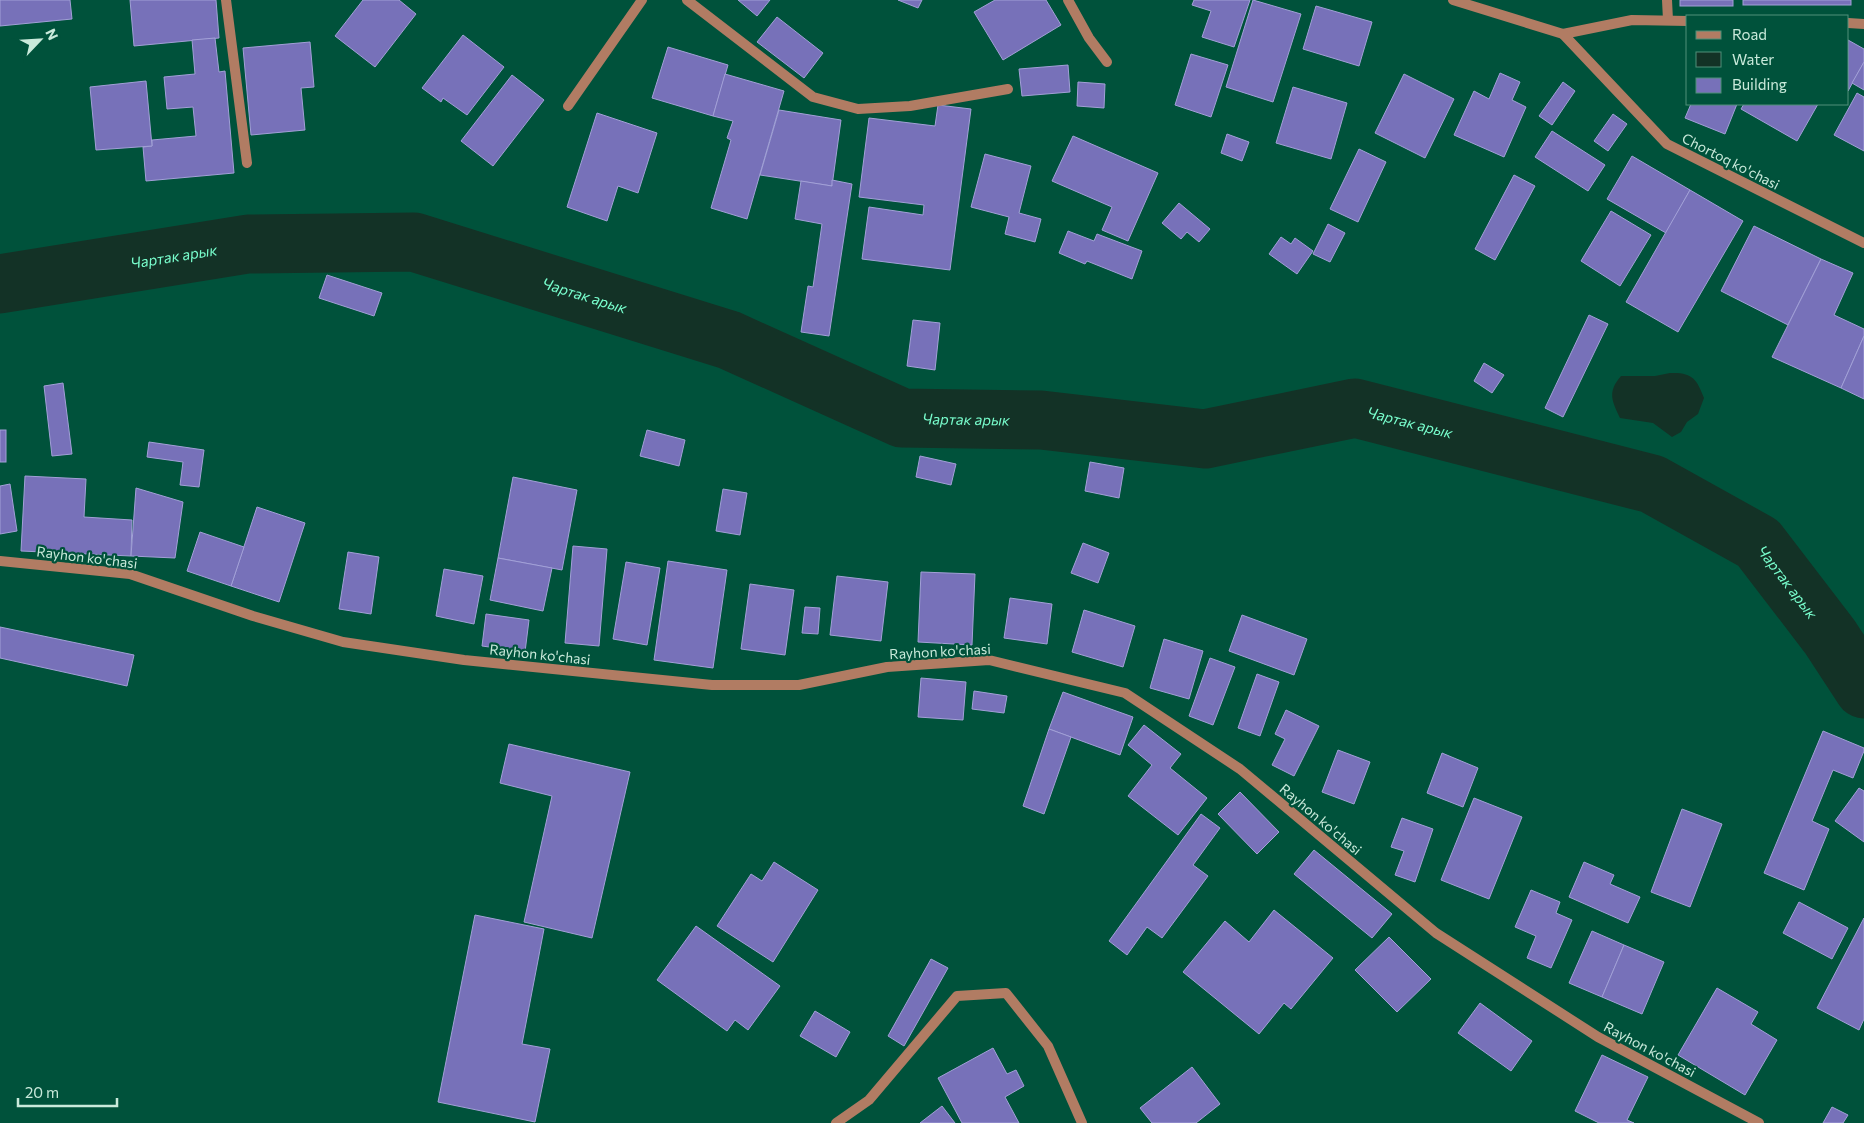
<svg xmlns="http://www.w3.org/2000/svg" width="1864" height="1123" viewBox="0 0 1864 1123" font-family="Commissioner,sans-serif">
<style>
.water{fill:#133226}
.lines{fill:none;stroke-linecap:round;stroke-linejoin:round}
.river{stroke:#133226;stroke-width:59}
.building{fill:#7771b9;stroke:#a2a0d7}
.lane{stroke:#b17c63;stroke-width:10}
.street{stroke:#b17c63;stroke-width:10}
.labels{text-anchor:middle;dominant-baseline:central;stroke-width:4.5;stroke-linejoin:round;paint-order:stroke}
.street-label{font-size:14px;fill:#c9eadb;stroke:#00523b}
.water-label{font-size:15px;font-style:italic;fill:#78fdcc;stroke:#00523b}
</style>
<rect width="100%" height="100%" fill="#00523b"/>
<path class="water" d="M1670,373C1692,372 1697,379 1704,398L1698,414L1687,422L1681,432L1672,437L1653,423L1620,418C1612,401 1607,392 1621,376H1655Z"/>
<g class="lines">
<path class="river" id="s1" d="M0,284L248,244L414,242L729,340L902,418L1041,420L1205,439L1355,408L1652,484L1758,543L1830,637L1864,689"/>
</g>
<g class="building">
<path d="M0,0H70L72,19L0,26Z"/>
<path d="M130,0H216L219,38L134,46Z"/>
<path d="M363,0H399L416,14L375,67L335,36Z"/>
<path d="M738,0H770L757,16Z"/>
<path d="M898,0H922L918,8Z"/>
<path d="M995,0H1046L1061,25L1003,60L974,12Z"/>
<path d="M1194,0H1250L1234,47L1202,37L1211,11L1192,5Z"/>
<path d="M1253,0L1301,14L1273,102L1226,87Z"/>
<rect x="1680" y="0" width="53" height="6"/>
<rect x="1743" y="0" width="108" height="5"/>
<path d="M1316,6L1372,22L1359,66L1303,49Z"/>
<path d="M777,17L823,53L804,78L757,42Z"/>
<path d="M463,35L504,67L467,115L443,98L441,102L422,88Z"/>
<path d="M215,38L219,72L225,71L234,173L146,181L143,147L152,146V140L196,136L193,107L167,109L164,77L195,74L192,40Z"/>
<path d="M1848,40L1864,49V62L1848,91Z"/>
<path d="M310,42L314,87L301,88L305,130L251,135L243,48Z"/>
<path d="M668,47L728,65L713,116L652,98Z"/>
<path d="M1191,54L1228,65L1211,117L1175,105Z"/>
<path d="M1864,62V90L1852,83Z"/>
<path d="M1068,65L1070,92L1022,96L1019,69Z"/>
<path d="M1500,73L1520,82L1512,100L1526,107L1504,157L1454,135L1474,91L1489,99Z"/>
<path d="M725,74L784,91L747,219L711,208L731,140L727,138L733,121L713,116Z"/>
<path d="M1404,74L1454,99L1425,158L1375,133Z"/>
<path d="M512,75L544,100L493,166L461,141Z"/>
<path d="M146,81L152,146L96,150L90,87Z"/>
<path d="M1078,82L1105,84L1104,108L1077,106Z"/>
<path d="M1563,82L1575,91L1552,125L1539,116Z"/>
<path d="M1293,87L1347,103L1331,159L1276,143Z"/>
<path d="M1857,93L1864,97V151L1834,135Z"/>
<path d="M1691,104H1737L1725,134L1685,118Z"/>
<path d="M1744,104H1818L1797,141L1741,109Z"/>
<path d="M938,105L971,109L950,270L862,259L869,207L923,215L924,205L859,197L869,118L935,126Z"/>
<path d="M779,110L841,120L832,186L760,175Z"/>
<path d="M597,113L657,133L638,193L618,186L607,221L567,207Z"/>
<path d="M1613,114L1627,124L1608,151L1594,141Z"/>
<path d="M1552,131L1605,165L1588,191L1535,157Z"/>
<path d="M1227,134L1249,142L1242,161L1221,153Z"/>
<path d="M1073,136L1158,173L1128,241L1102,230L1112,207L1052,181Z"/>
<path d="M1359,149L1386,162L1358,222L1330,209Z"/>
<path d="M985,154L1031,166L1019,213L1041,219L1035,242L1005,234L1009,217L971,207Z"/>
<path d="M1632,156L1690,190L1666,233L1607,199Z"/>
<path d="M1514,175L1535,186L1495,260L1475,249Z"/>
<path d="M832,180L852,184L829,336L801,332L808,286L813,287L822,224L795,219L801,181L832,186Z"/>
<path d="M1690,190L1743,221L1678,332L1626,302Z"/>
<path d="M1179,203L1210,229L1199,242L1187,232L1181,239L1162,223Z"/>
<path d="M1611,211L1651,235L1620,286L1581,261Z"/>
<path d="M1328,224L1345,233L1330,262L1313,254Z"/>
<path d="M1754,226L1821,259L1788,325L1721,291Z"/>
<path d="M1068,231L1094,241L1097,234L1142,251L1132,279L1087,261L1085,264L1059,253Z"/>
<path d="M1281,237L1291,244L1295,238L1313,251L1297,274L1269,254Z"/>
<path d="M1821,259L1853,273L1834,315L1864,329V336L1841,388L1772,357Z"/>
<path d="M327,275L382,293L374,316L319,298Z"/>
<path d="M1589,315L1608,324L1563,417L1545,408Z"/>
<path d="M913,320L940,323L935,370L907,366Z"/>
<path d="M1864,336V399L1841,388Z"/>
<path d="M1484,363L1504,375L1492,393L1474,381Z"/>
<path d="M63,383L72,454L52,456L44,386Z"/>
<rect x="0" y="430" width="6" height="32"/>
<path d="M647,430L685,440L679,466L640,456Z"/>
<path d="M149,442L204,450L199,487L180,485L183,462L147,457Z"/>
<path d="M920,456L956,464L951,485L916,477Z"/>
<path d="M1090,462L1124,468L1119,498L1085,491Z"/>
<path d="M25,476L86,479L84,517L132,520L131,556L21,551Z"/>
<path d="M513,477L577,490L562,570L498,558Z"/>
<path d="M10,484L17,531L0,534V486Z"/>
<path d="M136,488L183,502L175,558L131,556Z"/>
<path d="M723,489L747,493L740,535L716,531Z"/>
<path d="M257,507L305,523L279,602L231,586Z"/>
<path d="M200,532L244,547L231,586L187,571Z"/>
<path d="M1083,543L1109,553L1098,583L1071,573Z"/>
<path d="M573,546L607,549L599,646L565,643Z"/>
<path d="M348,552L379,557L371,614L339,609Z"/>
<path d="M498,558L552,568L543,611L490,600Z"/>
<path d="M668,561L727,570L713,668L654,660Z"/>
<path d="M626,562L660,568L647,645L613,639Z"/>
<path d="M444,569L483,576L474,624L436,616Z"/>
<path d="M921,572L975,574L972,645L918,642Z"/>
<path d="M837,576L888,582L881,641L830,635Z"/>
<path d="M750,584L794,590L785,655L741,649Z"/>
<path d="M1010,598L1052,604L1047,644L1004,638Z"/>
<path d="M805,607L820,608L818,634L802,633Z"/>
<path d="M1084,610L1135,626L1123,667L1072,652Z"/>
<path d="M486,614L529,620L525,652L482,646Z"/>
<path d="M1242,615L1307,639L1294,675L1229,651Z"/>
<path d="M0,627L134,655L127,686L0,658Z"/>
<path d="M1164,639L1203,651L1189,699L1150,688Z"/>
<path d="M1210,658L1235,667L1213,725L1189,716Z"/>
<path d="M1257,674L1279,682L1260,736L1238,728Z"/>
<path d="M921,678L966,682L963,720L918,717Z"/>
<path d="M974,691L1007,696L1004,713L972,709Z"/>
<path d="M1063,692L1133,717L1120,755L1049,729Z"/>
<path d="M1286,710L1319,726L1294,776L1272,765L1285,739L1275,734Z"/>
<path d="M1144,725L1181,754L1170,768L1207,798L1178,835L1128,796L1152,765L1128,745Z"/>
<path d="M1049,729L1071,737L1044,814L1023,806Z"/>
<path d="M1823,731L1864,748V751L1853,778L1833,770L1812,821L1829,829L1804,890L1764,873Z"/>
<path d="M509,744L630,772L592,938L524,922L552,796L500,783Z"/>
<path d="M1338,750L1370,762L1354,804L1322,792Z"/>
<path d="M1442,753L1478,768L1463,807L1427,793Z"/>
<path d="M1859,788L1864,791V842L1835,821Z"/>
<path d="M1240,792L1279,832L1257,854L1218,814Z"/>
<path d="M1474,798L1522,817L1489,899L1441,880Z"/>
<path d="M1682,809L1722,824L1690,907L1651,892Z"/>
<path d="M1201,814L1220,828L1193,865L1208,876L1162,938L1147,927L1127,955L1109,941Z"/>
<path d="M1402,818L1433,829L1415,882L1395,875L1404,851L1391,847Z"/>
<path d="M1314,850L1392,914L1372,938L1294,874Z"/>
<path d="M774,862L818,890L773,962L717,926L751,874L762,881Z"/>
<path d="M1584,862L1614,875L1610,884L1640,897L1628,923L1569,897Z"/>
<path d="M1531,890L1560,902L1556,913L1572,920L1551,968L1527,958L1536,936L1515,927Z"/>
<path d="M1799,902L1848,928L1832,959L1783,933Z"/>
<path d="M1274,910L1333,958L1291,1009L1284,1003L1259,1034L1183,972L1225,921L1249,942Z"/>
<path d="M475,915L544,929L522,1044L550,1049L535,1122L438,1102Z"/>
<path d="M1864,918V1019L1859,1030L1817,1008Z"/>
<path d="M696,926L780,986L748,1030L735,1020L727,1031L657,980Z"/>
<path d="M1592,931L1624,945L1602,997L1569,983Z"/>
<path d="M1389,937L1431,979L1397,1012L1355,970Z"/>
<path d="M1624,945L1664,962L1642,1014L1602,997Z"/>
<path d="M931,959L948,968L904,1046L888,1036Z"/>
<path d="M1717,988L1758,1012L1751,1024L1777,1040L1745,1095L1678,1055Z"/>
<path d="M1480,1003L1532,1041L1511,1071L1458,1033Z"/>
<path d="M815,1011L850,1032L836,1057L800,1036Z"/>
<path d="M993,1048L1007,1074L1016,1070L1024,1086L1005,1097L1019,1123H962L938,1078Z"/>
<path d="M1602,1055L1648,1077L1627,1120L1634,1123H1599L1575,1111Z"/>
<path d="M1192,1067L1220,1104L1196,1123H1152L1140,1108Z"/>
<path d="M942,1106L955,1123H920Z"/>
<path d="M1832,1107L1848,1115L1843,1123H1823Z"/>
</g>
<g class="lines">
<g class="lane">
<path d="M226,0L247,163"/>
<path d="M687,0L813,97L858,109L910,106L1008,89"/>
<path d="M1068,0L1089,38L1107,62"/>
<path d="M1667,0L1668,20"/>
<path d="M568,106L642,0"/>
</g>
<g class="street">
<path d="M1453,0L1563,34L1632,20L1688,21"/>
<path d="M1848,23L1864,24"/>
<path d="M1563,34L1667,144L1864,243"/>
<path d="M0,561L130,574L253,616L343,642L464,660L712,685H799L887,667L989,660L1125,693L1240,769L1436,933L1598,1037L1759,1123"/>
<path d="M836,1123L869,1100L957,996L1006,993L1048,1046L1082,1123"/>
</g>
</g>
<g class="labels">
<g class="street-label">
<text transform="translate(1731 161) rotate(27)">Chortoq ko'chasi</text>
<text transform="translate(87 557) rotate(7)">Rayhon ko'chasi</text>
<text transform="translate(940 651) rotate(-3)">Rayhon ko'chasi</text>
<text transform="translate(540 654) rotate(6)">Rayhon ko'chasi</text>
<text transform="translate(1321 819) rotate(40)">Rayhon ko'chasi</text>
<text transform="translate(1650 1049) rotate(28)">Rayhon ko'chasi</text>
</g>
<g class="water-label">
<text stroke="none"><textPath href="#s1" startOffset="176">Чартак арык</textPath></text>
<text stroke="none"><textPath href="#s1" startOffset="596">Чартак арык</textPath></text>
<text stroke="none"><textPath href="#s1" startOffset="1001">Чартак арык</textPath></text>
<text stroke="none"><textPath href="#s1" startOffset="1451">Чартак арык</textPath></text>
<text stroke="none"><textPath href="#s1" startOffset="1871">Чартак арык</textPath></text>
</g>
</g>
<rect x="1686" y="15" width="162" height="90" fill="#00523b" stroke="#508f7b"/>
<rect x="1696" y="31" width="25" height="8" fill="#b17c63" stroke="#508f7b"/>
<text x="1732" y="40" font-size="15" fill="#c9eadb">Road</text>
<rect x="1696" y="52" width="25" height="15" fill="#133226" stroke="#508f7b"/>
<text x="1732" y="65" font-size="15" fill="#c9eadb">Water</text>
<rect x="1696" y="78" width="25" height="15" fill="#7771b9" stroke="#508f7b"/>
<text x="1732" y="90" font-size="15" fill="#c9eadb">Building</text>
<g transform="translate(40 40) rotate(65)" stroke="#00523b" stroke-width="4" paint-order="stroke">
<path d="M0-4L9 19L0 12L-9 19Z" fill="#c9eadb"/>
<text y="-8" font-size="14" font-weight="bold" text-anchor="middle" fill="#c9eadb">N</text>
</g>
<path d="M18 1098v8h99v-8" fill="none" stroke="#c9eadb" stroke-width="2.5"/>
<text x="25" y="1098" font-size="15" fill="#c9eadb" stroke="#00523b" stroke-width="4" paint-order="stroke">20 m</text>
</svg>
